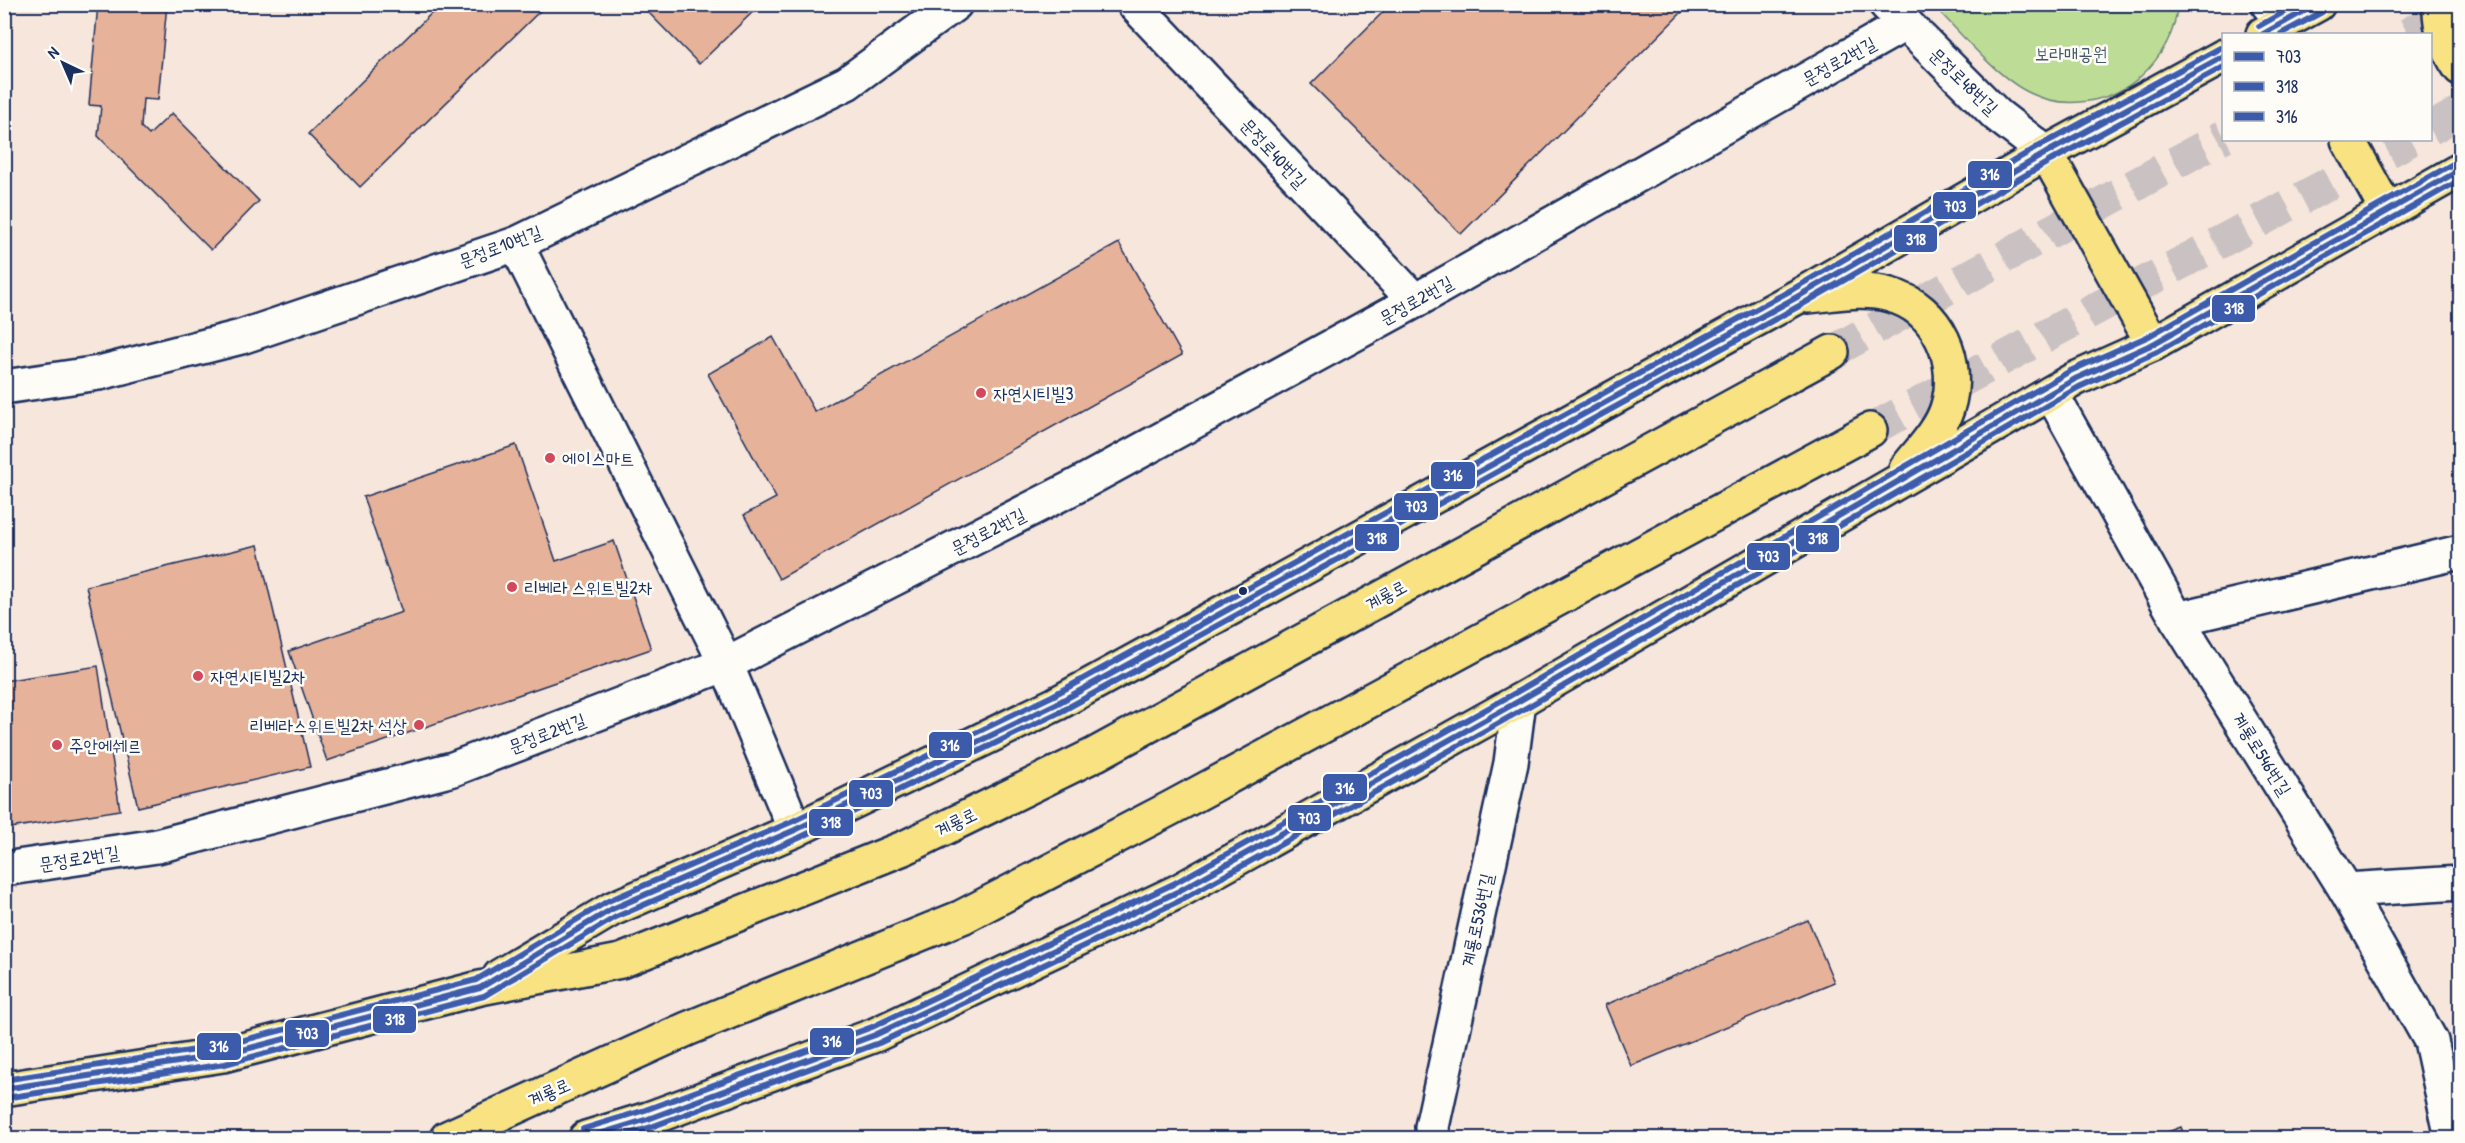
<svg xmlns="http://www.w3.org/2000/svg" width="2465" height="1143" viewBox="0 0 2465 1143" font-family="'Patrick Hand','Poor Story',sans-serif">
<style>
.green{fill:#bddc95;stroke:#6c867a;stroke-width:1.5}
.building{fill:#e6b299;stroke:#1b2f5e;stroke-width:1.5}
.lines{fill:none;stroke-linecap:round;stroke-linejoin:round}
.primary-tunnel{stroke:#cac1c2;stroke-width:33;stroke-dasharray:33 16;stroke-linecap:butt}
.street-casing{stroke:#1b2f5e;stroke-width:38}
.secondary-casing{stroke:#1b2f5e;stroke-width:38}
.primary-casing{stroke:#1b2f5e;stroke-width:38}
.street{stroke:#fdfcf7;stroke-width:33}
.secondary{stroke:#fdfcf7;stroke-width:33}
.primary{stroke:#f8e281;stroke-width:33}
.bus-1-casing{stroke:#fdfcf7;stroke-width:10}
.bus-2-casing{stroke:#fdfcf7;stroke-width:10}
.bus-3-casing{stroke:#fdfcf7;stroke-width:10}
.bus-1{stroke:#3d5bab;stroke-width:6}
.bus-2{stroke:#3d5bab;stroke-width:6}
.bus-3{stroke:#3d5bab;stroke-width:6}
.poi-dot{fill:#d1495b;stroke:#fdfcf7;stroke-width:2}
.bus-dot{fill:#1b2f5e;stroke:#fdfcf7;stroke-width:2}
.labels{text-anchor:middle;dominant-baseline:central;stroke-width:5;stroke-linejoin:round;paint-order:stroke}
.park-label{font-size:18px;fill:#445a6c;stroke:#fdfcf7}
.street-label{font-size:18px;fill:#1b2f5e;stroke:#fdfcf7}
.poi-label{font-size:18px;fill:#1b2f5e;stroke:#fdfcf7;text-anchor:start}
.line-badge{stroke:#fdfcf7;stroke-width:2}
.badge-label{font-size:16px;text-anchor:middle;font-weight:bold;fill:#fff}
</style>
<rect width="100%" height="100%" fill="#f6e6db"/>
<filter id="ink" filterUnits="userSpaceOnUse"><feTurbulence type="fractalNoise" baseFrequency=".0167" numOctaves="2"/><feDisplacementMap in="SourceGraphic" scale="12" xChannelSelector="R" yChannelSelector="G"/><feConvolveMatrix kernelMatrix="1 2 1 2 8 2 1 2 1" color-interpolation-filters="sRGB"/></filter>
<g filter="url(#ink)">
<path class="green" d="M2177,4C2177,31 2160,59 2141,76C2112,102 2067,111 2030,93C1997,78 1959,31 1933,5Z"/>
<g class="building">
<path d="M98,4H167L158,100L143,99L141,127L149,135L172,113L259,201L211,250L98,136L101,106L89,105Z"/>
<path d="M441,4H541L544,7L360,187L308,134Z"/>
<path d="M656,4H761L699,64L648,12Z"/>
<path d="M1391,4H1690L1461,234L1311,84Z"/>
<path d="M1119,243L1182,355L779,579L744,515L776,498L708,374L773,337L815,412Z"/>
<path d="M516,445L556,561L614,541L651,649L327,761L289,651L402,612L363,497Z"/>
<path d="M258,545L310,767L138,807L86,586Z"/>
<path d="M98,666L120,810L4,829V681Z"/>
<path d="M1808,920L1834,982L1631,1066L1605,1005Z"/>
<path d="M2181,1127L2185,1138H2152Z"/>
</g>
<g class="lines">
<g class="primary-tunnel">
<path d="M2408,34L2460,6"/>
<path d="M2430,129L2460,112"/>
<path d="M1832,352L2224,136"/>
<path d="M1870,430L2410,140"/>
</g>
<defs>
<g id="street">
<path d="M1134,4L1415,301"/>
<path d="M516,244L726,664L795,830"/>
<path d="M4,387L99,373L241,337L516,244L847,83L955,4"/>
<path d="M2051,393L2177,619L2346,890L2431,1041L2452,1138"/>
<path d="M2177,619L2460,552"/>
<path d="M4,869L157,846L453,769L726,664L1076,486L1415,301L1905,24"/>
<path d="M2346,890L2460,883"/>
<path d="M1433,1138L1432,1127L1511,763L1519,701"/>
</g>
<g id="secondary">
<path d="M1886,4L1997,115L2046,153"/>
<path d="M2268,4L2284,23"/>
</g>
<g id="primary">
<path d="M2440,4C2439,28 2447,49 2460,68"/>
<path d="M2263,34L2318,4"/>
<path d="M2348,140L2387,211"/>
<path d="M2046,153L2153,344"/>
<path d="M1808,296C1834,294 1864,287 1890,295C1939,308 1962,363 1947,409C1940,431 1920,451 1906,469"/>
<path d="M500,976L612,909L795,830L1056,704L1797,297L2046,153L2224,56"/>
<path d="M4,1089L223,1055L480,988L621,961L906,847L1096,754L1832,352"/>
<path d="M447,1138L687,1029L962,917L1171,808L1870,430"/>
<path d="M586,1138L648,1119L875,1035L1177,892L1519,701L2075,379L2153,344L2460,170"/>
</g>
</defs>
<use href="#street" class="street-casing"/>
<use href="#secondary" class="secondary-casing"/>
<use href="#primary" class="primary-casing"/>
<use href="#street" class="street"/>
<use href="#secondary" class="secondary"/>
<use href="#primary" class="primary"/>
<defs>
<g id="bus-1">
<path d="M2263,34L2317,4"/>
<path d="M4,1089L223,1055L480,988L612,909L795,830L1056,704L1797,297L2046,153L2224,56"/>
<path d="M586,1138L648,1119L875,1035L1177,892L1519,701L2075,379L2153,344L2460,170"/>
</g>
<g id="bus-2">
<path d="M2281,34L2322,12"/>
<path d="M5,1098L225,1064L484,996L616,917L799,838L1060,712L1801,305L2050,161L2224,67"/>
<path d="M615,1138L651,1127L879,1043L1181,900L1524,709L2079,387L2157,352L2460,180"/>
</g>
<g id="bus-3">
<path d="M2259,26L2298,4"/>
<path d="M4,1080L221,1046L476,980L608,901L791,822L1052,696L1793,289L2041,145L2220,48"/>
<path d="M583,1129L645,1110L872,1027L1173,884L1515,693L2070,371L2149,336L2456,162"/>
</g>
</defs>
<use href="#bus-1" class="bus-1-casing"/>
<use href="#bus-2" class="bus-2-casing"/>
<use href="#bus-3" class="bus-3-casing"/>
<use href="#bus-1" class="bus-1"/>
<use href="#bus-2" class="bus-2"/>
<use href="#bus-3" class="bus-3"/>
</g>
</g>
<g class="poi-dot">
<circle cx="981" cy="393" r="6"/>
<circle cx="550" cy="458" r="6"/>
<circle cx="512" cy="587" r="6"/>
<circle cx="198" cy="676" r="6"/>
<circle cx="419" cy="725" r="6"/>
<circle cx="57" cy="745" r="6"/>
</g>
<circle class="bus-dot" cx="1243" cy="591" r="5"/>
<g class="labels">
<g class="park-label">
<text x="2071" y="53">보라매공원</text>
</g>
<g class="street-label">
<text transform="translate(1839 61) rotate(-29)">문정로2번길</text>
<text transform="translate(1964 81) rotate(44)">문정로48번길</text>
<text transform="translate(1274 153) rotate(47)">문정로40번길</text>
<text transform="translate(500 246) rotate(-21)">문정로10번길</text>
<text transform="translate(1416 300) rotate(-29)">문정로2번길</text>
<text transform="translate(988 531) rotate(-27)">문정로2번길</text>
<text transform="translate(1386 595) rotate(-29)">계룡로</text>
<text transform="translate(547 733) rotate(-21)">문정로2번길</text>
<text transform="translate(2262 754) rotate(58)">계룡로546번길</text>
<text transform="translate(956 822) rotate(-26)">계룡로</text>
<text transform="translate(79 858) rotate(-9)">문정로2번길</text>
<text transform="translate(1477 920) rotate(-78)">계룡로536번길</text>
<text transform="translate(549 1092) rotate(-24)">계룡로</text>
</g>
<g class="poi-label">
<text x="993" y="393">자연시티빌3</text>
<text x="562" y="458">에이스마트</text>
<text x="524" y="587">리베라 스위트빌2차</text>
<text x="210" y="676">자연시티빌2차</text>
<text x="407" y="725" text-anchor="end">리베라스위트빌2차 석상</text>
<text x="69" y="745">주안에쉐르</text>
</g>
</g>
<g class="line-badge">
<rect x="1967" y="160" width="46" height="29" rx="6" fill="#3d5bab"/>
<rect x="1932" y="191" width="45" height="29" rx="6" fill="#3d5bab"/>
<rect x="1893" y="224" width="45" height="29" rx="6" fill="#3d5bab"/>
<rect x="2211" y="294" width="45" height="29" rx="6" fill="#3d5bab"/>
<rect x="1430" y="461" width="46" height="29" rx="6" fill="#3d5bab"/>
<rect x="1393" y="492" width="46" height="29" rx="6" fill="#3d5bab"/>
<rect x="1354" y="523" width="46" height="29" rx="6" fill="#3d5bab"/>
<rect x="1795" y="524" width="45" height="29" rx="6" fill="#3d5bab"/>
<rect x="1746" y="542" width="45" height="29" rx="6" fill="#3d5bab"/>
<rect x="928" y="731" width="45" height="28" rx="6" fill="#3d5bab"/>
<rect x="1322" y="773" width="46" height="29" rx="6" fill="#3d5bab"/>
<rect x="848" y="779" width="46" height="29" rx="6" fill="#3d5bab"/>
<rect x="1287" y="804" width="45" height="28" rx="6" fill="#3d5bab"/>
<rect x="808" y="808" width="46" height="29" rx="6" fill="#3d5bab"/>
<rect x="372" y="1005" width="45" height="29" rx="6" fill="#3d5bab"/>
<rect x="284" y="1019" width="46" height="29" rx="6" fill="#3d5bab"/>
<rect x="809" y="1027" width="46" height="29" rx="6" fill="#3d5bab"/>
<rect x="196" y="1032" width="46" height="29" rx="6" fill="#3d5bab"/>
</g>
<g class="badge-label">
<text x="1990" y="180">316</text>
<text x="1955" y="212">703</text>
<text x="1916" y="245">318</text>
<text x="2234" y="314">318</text>
<text x="1453" y="481">316</text>
<text x="1416" y="512">703</text>
<text x="1377" y="544">318</text>
<text x="1818" y="544">318</text>
<text x="1768" y="562">703</text>
<text x="950" y="751">316</text>
<text x="1345" y="794">316</text>
<text x="871" y="799">703</text>
<text x="1309" y="824">703</text>
<text x="831" y="828">318</text>
<text x="395" y="1025">318</text>
<text x="307" y="1039">703</text>
<text x="832" y="1047">316</text>
<text x="219" y="1052">316</text>
</g>
<rect width="2465" height="1143" fill="none" stroke="#fdfcf7" stroke-width="24"/>
<rect x="12" y="12" width="2441" height="1119" fill="none" stroke="#1b2f5e" stroke-width="2" filter="url(#ink)"/>
<rect x="2222" y="33" width="210" height="108" fill="#fdfcf7" stroke="#a3aaba" stroke-width="1.5"/>
<rect x="2234" y="52" width="30" height="9" fill="#3d5bab" stroke="#a3aaba" stroke-width="1.5"/>
<text x="2276" y="63" font-size="18" fill="#1b2f5e">703</text>
<rect x="2234" y="82" width="30" height="9" fill="#3d5bab" stroke="#a3aaba" stroke-width="1.5"/>
<text x="2276" y="93" font-size="18" fill="#1b2f5e">318</text>
<rect x="2234" y="112" width="30" height="9" fill="#3d5bab" stroke="#a3aaba" stroke-width="1.5"/>
<text x="2276" y="123" font-size="18" fill="#1b2f5e">316</text>
<g transform="translate(63 63) rotate(316)" stroke="#fdfcf7" stroke-width="4.5" paint-order="stroke">
<path d="M0-4.5L10 22L0 15L-10 22Z" fill="#1b2f5e"/>
<text y="-9" font-size="16" font-weight="bold" text-anchor="middle" fill="#1b2f5e">N</text>
</g>
</svg>
